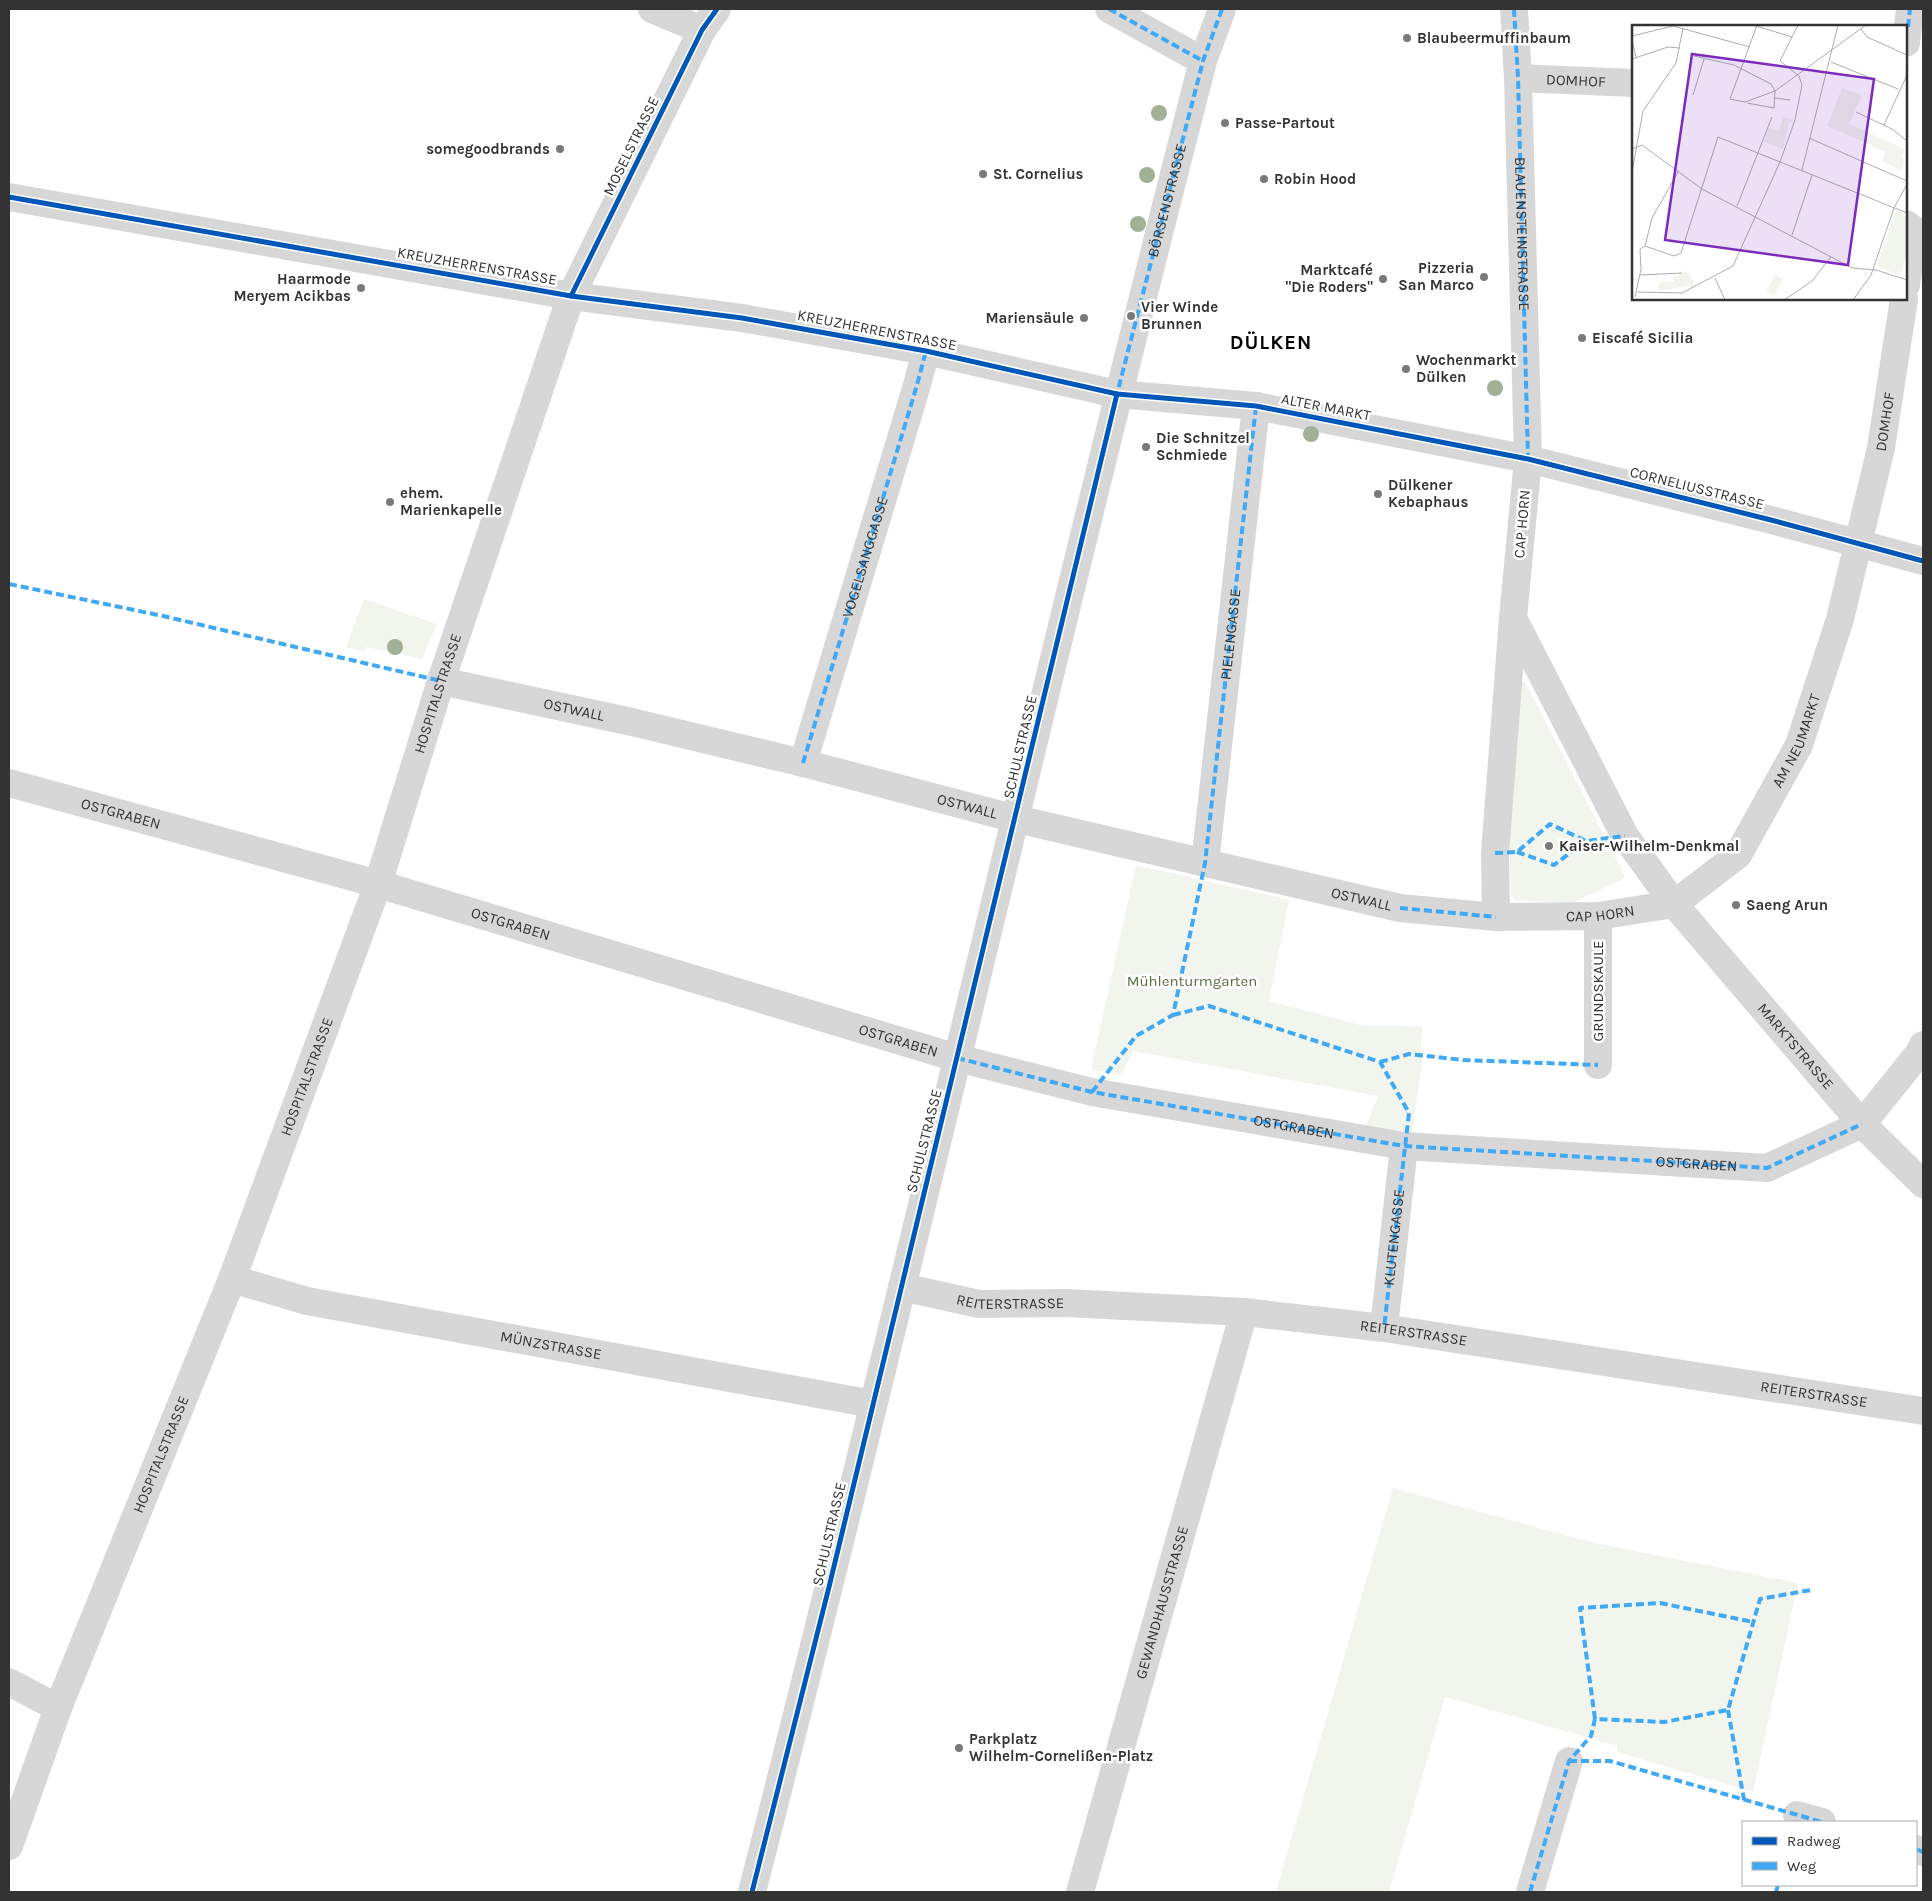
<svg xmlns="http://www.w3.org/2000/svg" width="1932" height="1901" viewBox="0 0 1932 1901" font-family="Karla,sans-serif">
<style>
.green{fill:#f1f5ed}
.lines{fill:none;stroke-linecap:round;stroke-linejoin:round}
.street{stroke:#d7d7d7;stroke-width:28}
.quiet{stroke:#3fa9f5;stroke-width:4;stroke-dasharray:8 4;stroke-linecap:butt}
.cycleway-casing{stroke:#fff;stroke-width:8}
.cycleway{stroke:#0057b8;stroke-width:5}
.tree{fill:#a2b095}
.poi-dot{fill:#7a7a7a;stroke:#fff;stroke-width:2}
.labels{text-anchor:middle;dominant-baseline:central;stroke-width:5;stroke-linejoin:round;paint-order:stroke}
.poi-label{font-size:15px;font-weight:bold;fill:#333;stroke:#fff;text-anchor:start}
.street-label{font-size:15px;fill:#333;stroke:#fff}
.park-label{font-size:15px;fill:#56703f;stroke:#fff}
.district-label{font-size:20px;font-weight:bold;letter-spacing:1px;fill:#000;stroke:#fff}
.inset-road{fill:none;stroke:#adadad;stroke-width:1}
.view{fill:#7b2cbf;fill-opacity:0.15;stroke:#7b2cbf;stroke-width:2.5}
.inset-edge{fill:none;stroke:#333;stroke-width:2.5}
</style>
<rect width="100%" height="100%" fill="#fff"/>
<g class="green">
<path d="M364,599L437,624L422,659L366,647L364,652L346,647Z"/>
<path d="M1517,682H1525L1625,876L1621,880L1572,903L1516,900L1511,895L1507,795Z"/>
<path d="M1136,865L1289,900L1269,1001L1364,1026H1422L1421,1050H1424L1412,1132L1366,1126L1378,1096L1133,1051L1121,1075L1091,1069Z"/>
<path d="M1393,1488L1594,1543L1798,1583L1753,1792L1617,1752V1746L1445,1697L1389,1892H1276Z"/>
</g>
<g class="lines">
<g class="street">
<path d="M652,9L702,30"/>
<path d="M1109,9L1203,61"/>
<path id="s1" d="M1514,9L1518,78L1528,459L1513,618L1625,836L1674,904L1862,1124L1923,1184"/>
<path d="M1906,43L1910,9"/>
<path id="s2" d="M1518,78L1633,83"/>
<path d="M9,197L571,296L742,318L926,351L1117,394L1256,406L1528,459L1775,521L1923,561"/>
<path d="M1906,224L1914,230L1906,285"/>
<path id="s3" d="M1513,618L1495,853L1496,917L1598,916L1674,904L1738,855L1799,745L1840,619L1881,448L1904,299"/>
<path id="s4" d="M441,681L632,722L803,763L1016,819L1400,908L1496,917"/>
<path d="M803,763L917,385L926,351"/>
<path id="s5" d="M9,783L378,884L957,1058L1092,1092L1404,1146L1767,1168L1862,1124L1919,1053L1923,1045"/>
<path id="s6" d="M1205,863L1256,406"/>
<path d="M1598,1065V916"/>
<path id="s7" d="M232,1279L307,1301L873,1404"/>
<path id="s8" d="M902,1287L979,1304L1066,1303L1244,1312L1384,1328L1923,1411"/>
<path id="s9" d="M1384,1328L1404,1146"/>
<path d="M9,1682L58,1708"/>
<path d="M1797,1815L1822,1822"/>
<path id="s10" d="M9,1846L58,1708L232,1279L378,884L441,681L571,296L702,30L717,9"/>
<path d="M1916,1849L1923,1852"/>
<path d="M752,1892C908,1283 1046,670 1203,61L1222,9"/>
<path id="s11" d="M1080,1892L1244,1312"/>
<path d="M1530,1892L1569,1761"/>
</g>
<g class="quiet">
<path d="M1109,9L1203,61"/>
<path id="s12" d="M1514,9L1518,78L1528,459L1524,458"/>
<path d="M1908,27L1910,9"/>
<path id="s13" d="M1122,394H1117L1203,61L1222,9"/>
<path d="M9,584L163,616L441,681"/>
<path id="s14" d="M803,763L917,385L926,351"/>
<path d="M1517,852L1554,865L1586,841"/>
<path d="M1495,853L1517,852L1550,824L1586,841L1625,836"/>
<path d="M1400,908L1496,917"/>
<path d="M1173,1015L1209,1006L1380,1062L1409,1113L1384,1328"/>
<path id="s15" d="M957,1058L1092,1092L1404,1146L1767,1168L1862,1124"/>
<path d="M1380,1062L1409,1054L1463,1060L1598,1065"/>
<path d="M1092,1092L1136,1036L1173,1015L1205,863L1256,406"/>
<path d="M1728,1710L1744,1800"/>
<path d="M1595,1719L1580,1608L1660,1603L1753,1622"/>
<path d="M1569,1761H1610L1822,1822"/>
<path d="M1916,1849L1923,1852"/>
<path d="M1530,1892L1569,1761L1591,1736L1595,1719L1664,1722L1728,1710L1760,1599L1811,1590"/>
<path d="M1776,1892L1778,1885"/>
</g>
<defs>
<g id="cycleway">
<path d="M9,197L571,296L742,318L926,351L1117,394L1256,406L1528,459L1775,521L1923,561"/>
<path d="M571,296L702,30L717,9"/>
<path d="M752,1892L829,1587L1117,394"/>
</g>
</defs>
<use href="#cycleway" class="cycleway-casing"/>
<use href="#cycleway" class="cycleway"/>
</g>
<g class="tree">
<circle cx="1159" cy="113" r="8"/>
<circle cx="1147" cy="175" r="8"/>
<circle cx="1138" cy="224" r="8"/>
<circle cx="1495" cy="388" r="8"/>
<circle cx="1311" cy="434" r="8"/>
<circle cx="395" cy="647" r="8"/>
</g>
<g class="poi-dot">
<circle cx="1407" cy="38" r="5"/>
<circle cx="1225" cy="123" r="5"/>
<circle cx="560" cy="149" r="5"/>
<circle cx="983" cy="174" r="5"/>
<circle cx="1264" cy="179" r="5"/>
<circle cx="1484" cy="277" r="5"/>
<circle cx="1383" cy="279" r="5"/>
<circle cx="361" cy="288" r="5"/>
<circle cx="1131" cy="316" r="5"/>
<circle cx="1084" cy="318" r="5"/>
<circle cx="1582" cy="338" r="5"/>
<circle cx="1406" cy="369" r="5"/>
<circle cx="1146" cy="447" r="5"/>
<circle cx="1378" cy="494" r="5"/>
<circle cx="390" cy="502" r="5"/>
<circle cx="1549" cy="846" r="5"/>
<circle cx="1736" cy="905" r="5"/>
<circle cx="959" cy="1748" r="5"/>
</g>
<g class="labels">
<g class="poi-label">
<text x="1417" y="38">Blaubeermuffinbaum</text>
<text x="1235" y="123">Passe-Partout</text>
<text x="550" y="149" text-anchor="end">somegoodbrands</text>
<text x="993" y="174">St. Cornelius</text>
<text x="1274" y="179">Robin Hood</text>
<text x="1474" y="268" text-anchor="end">Pizzeria<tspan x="1474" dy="17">San Marco</tspan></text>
<text x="1373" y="270" text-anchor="end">Marktcafé<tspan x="1373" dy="17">"Die Roders"</tspan></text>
<text x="351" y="279" text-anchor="end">Haarmode<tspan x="351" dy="17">Meryem Acikbas</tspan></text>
<text x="1141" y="307">Vier Winde<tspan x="1141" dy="17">Brunnen</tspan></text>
<text x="1074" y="318" text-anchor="end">Mariensäule</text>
<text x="1592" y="338">Eiscafé Sicilia</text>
<text x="1416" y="360">Wochenmarkt<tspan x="1416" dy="17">Dülken</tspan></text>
<text x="1156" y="438">Die Schnitzel<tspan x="1156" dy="17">Schmiede</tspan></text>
<text x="1388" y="485">Dülkener<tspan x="1388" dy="17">Kebaphaus</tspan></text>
<text x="400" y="493">ehem.<tspan x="400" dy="17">Marienkapelle</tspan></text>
<text x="1559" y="846">Kaiser-Wilhelm-Denkmal</text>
<text x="1746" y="905">Saeng Arun</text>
<text x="969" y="1739">Parkplatz<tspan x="969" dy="17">Wilhelm-Cornelißen-Platz</tspan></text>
</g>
<g class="street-label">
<text stroke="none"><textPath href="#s2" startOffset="58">DOMHOF</textPath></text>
<text transform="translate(631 146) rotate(-64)">MOSELSTRASSE</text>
<text stroke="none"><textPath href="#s13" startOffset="205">BÖRSENSTRASSE</textPath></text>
<text stroke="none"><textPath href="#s12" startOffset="225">BLAUENSTEINSTRASSE</textPath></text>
<text transform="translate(477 266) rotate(10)">KREUZHERRENSTRASSE</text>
<text transform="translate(877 330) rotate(11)">KREUZHERRENSTRASSE</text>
<text transform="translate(1326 407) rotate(11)">ALTER MARKT</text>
<text stroke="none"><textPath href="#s3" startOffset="1020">DOMHOF</textPath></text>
<text transform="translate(1697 488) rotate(14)">CORNELIUSSTRASSE</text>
<text transform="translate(1522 524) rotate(-85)">CAP HORN</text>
<text stroke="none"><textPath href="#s14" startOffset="215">VOGELSANGGASSE</textPath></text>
<text stroke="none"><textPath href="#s6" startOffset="230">PIELENGASSE</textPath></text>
<text stroke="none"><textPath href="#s10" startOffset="1230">HOSPITALSTRASSE</textPath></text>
<text stroke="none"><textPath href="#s4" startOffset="136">OSTWALL</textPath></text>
<text stroke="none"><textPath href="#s3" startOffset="688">AM NEUMARKT</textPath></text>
<text transform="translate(1020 747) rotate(-77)">SCHULSTRASSE</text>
<text stroke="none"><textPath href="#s4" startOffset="541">OSTWALL</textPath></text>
<text stroke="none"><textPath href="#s5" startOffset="116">OSTGRABEN</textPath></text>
<text stroke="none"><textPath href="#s4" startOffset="946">OSTWALL</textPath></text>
<text stroke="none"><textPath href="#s3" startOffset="404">CAP HORN</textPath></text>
<text stroke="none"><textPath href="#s5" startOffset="521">OSTGRABEN</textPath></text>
<text transform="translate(1598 991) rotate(-90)">GRUNDSKAULE</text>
<text stroke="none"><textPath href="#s5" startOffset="926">OSTGRABEN</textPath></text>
<text stroke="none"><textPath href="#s1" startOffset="1126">MARKTSTRASSE</textPath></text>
<text stroke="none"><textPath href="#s10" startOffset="825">HOSPITALSTRASSE</textPath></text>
<text stroke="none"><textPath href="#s15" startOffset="344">OSTGRABEN</textPath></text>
<text transform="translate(924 1141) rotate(-76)">SCHULSTRASSE</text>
<text stroke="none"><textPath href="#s15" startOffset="749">OSTGRABEN</textPath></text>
<text stroke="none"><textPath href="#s9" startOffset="91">KLUTENGASSE</textPath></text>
<text stroke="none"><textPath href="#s8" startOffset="110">REITERSTRASSE</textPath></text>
<text stroke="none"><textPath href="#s8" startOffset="515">REITERSTRASSE</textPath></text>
<text stroke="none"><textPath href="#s7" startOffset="326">MÜNZSTRASSE</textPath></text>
<text stroke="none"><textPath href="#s8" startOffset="920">REITERSTRASSE</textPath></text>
<text stroke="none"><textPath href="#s10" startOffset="420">HOSPITALSTRASSE</textPath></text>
<text transform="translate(829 1534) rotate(-77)">SCHULSTRASSE</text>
<text stroke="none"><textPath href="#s11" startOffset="301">GEWANDHAUSSTRASSE</textPath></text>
</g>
<g class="park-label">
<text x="1192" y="981">Mühlenturmgarten</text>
</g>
<g class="district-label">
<text x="1271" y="342">DÜLKEN</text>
</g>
</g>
<g transform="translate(1632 25)">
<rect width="275" height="275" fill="#fff"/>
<path d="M210,63L230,70L217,99L273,124L269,133L273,135L268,145L250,136L254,127L195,101ZM151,92L161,94L160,98L157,97L151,124L132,117L137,103L147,106ZM267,186L275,192V229L268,251L245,241L263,187ZM56,246L63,260L59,263V260L26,266L27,257H42V251ZM143,250L151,254L142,271L134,266Z" fill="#f1f5ed"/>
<path class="inset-road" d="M121,0L160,12M125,0L98,74L113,77L143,66L234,0M229,4L235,12L275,30M0,11L41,1L118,22M0,15L4,32M62,31L102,40L139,59L143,66L142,83L115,78M0,34L36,22L48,23M199,37L266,64M61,70L72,34M143,73L158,75M224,87L260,104L275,116M252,100L275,50M177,113L275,156M0,124L10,120L70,164L220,243L244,245L275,255M170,145L206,0M0,147L11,86L44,38L51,3M105,181L140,92M160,210L180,150M13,221L20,193L46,147M8,224L13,221L42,231L49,228L86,112L275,188M8,250L50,248M83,253L93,275M6,267L50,268L101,241L148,137L163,95L170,60L167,51L148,36L166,0M3,272L9,244L8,224M152,275L180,256L199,232M221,275L239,250L262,183L275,159"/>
<path class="view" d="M60,29L242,54L216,240L33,215Z"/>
<rect width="275" height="275" class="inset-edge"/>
</g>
<rect width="1932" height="1901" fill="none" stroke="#333333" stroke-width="20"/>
<rect x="1742" y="1821" width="175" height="65" fill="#ffffff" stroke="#adadad"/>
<rect x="1752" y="1837" width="25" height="8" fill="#0057b8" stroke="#adadad"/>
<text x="1787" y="1846" font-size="15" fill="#333333">Radweg</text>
<rect x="1752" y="1862" width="25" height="8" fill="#3fa9f5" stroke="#adadad"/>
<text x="1787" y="1871" font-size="15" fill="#333333">Weg</text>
</svg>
